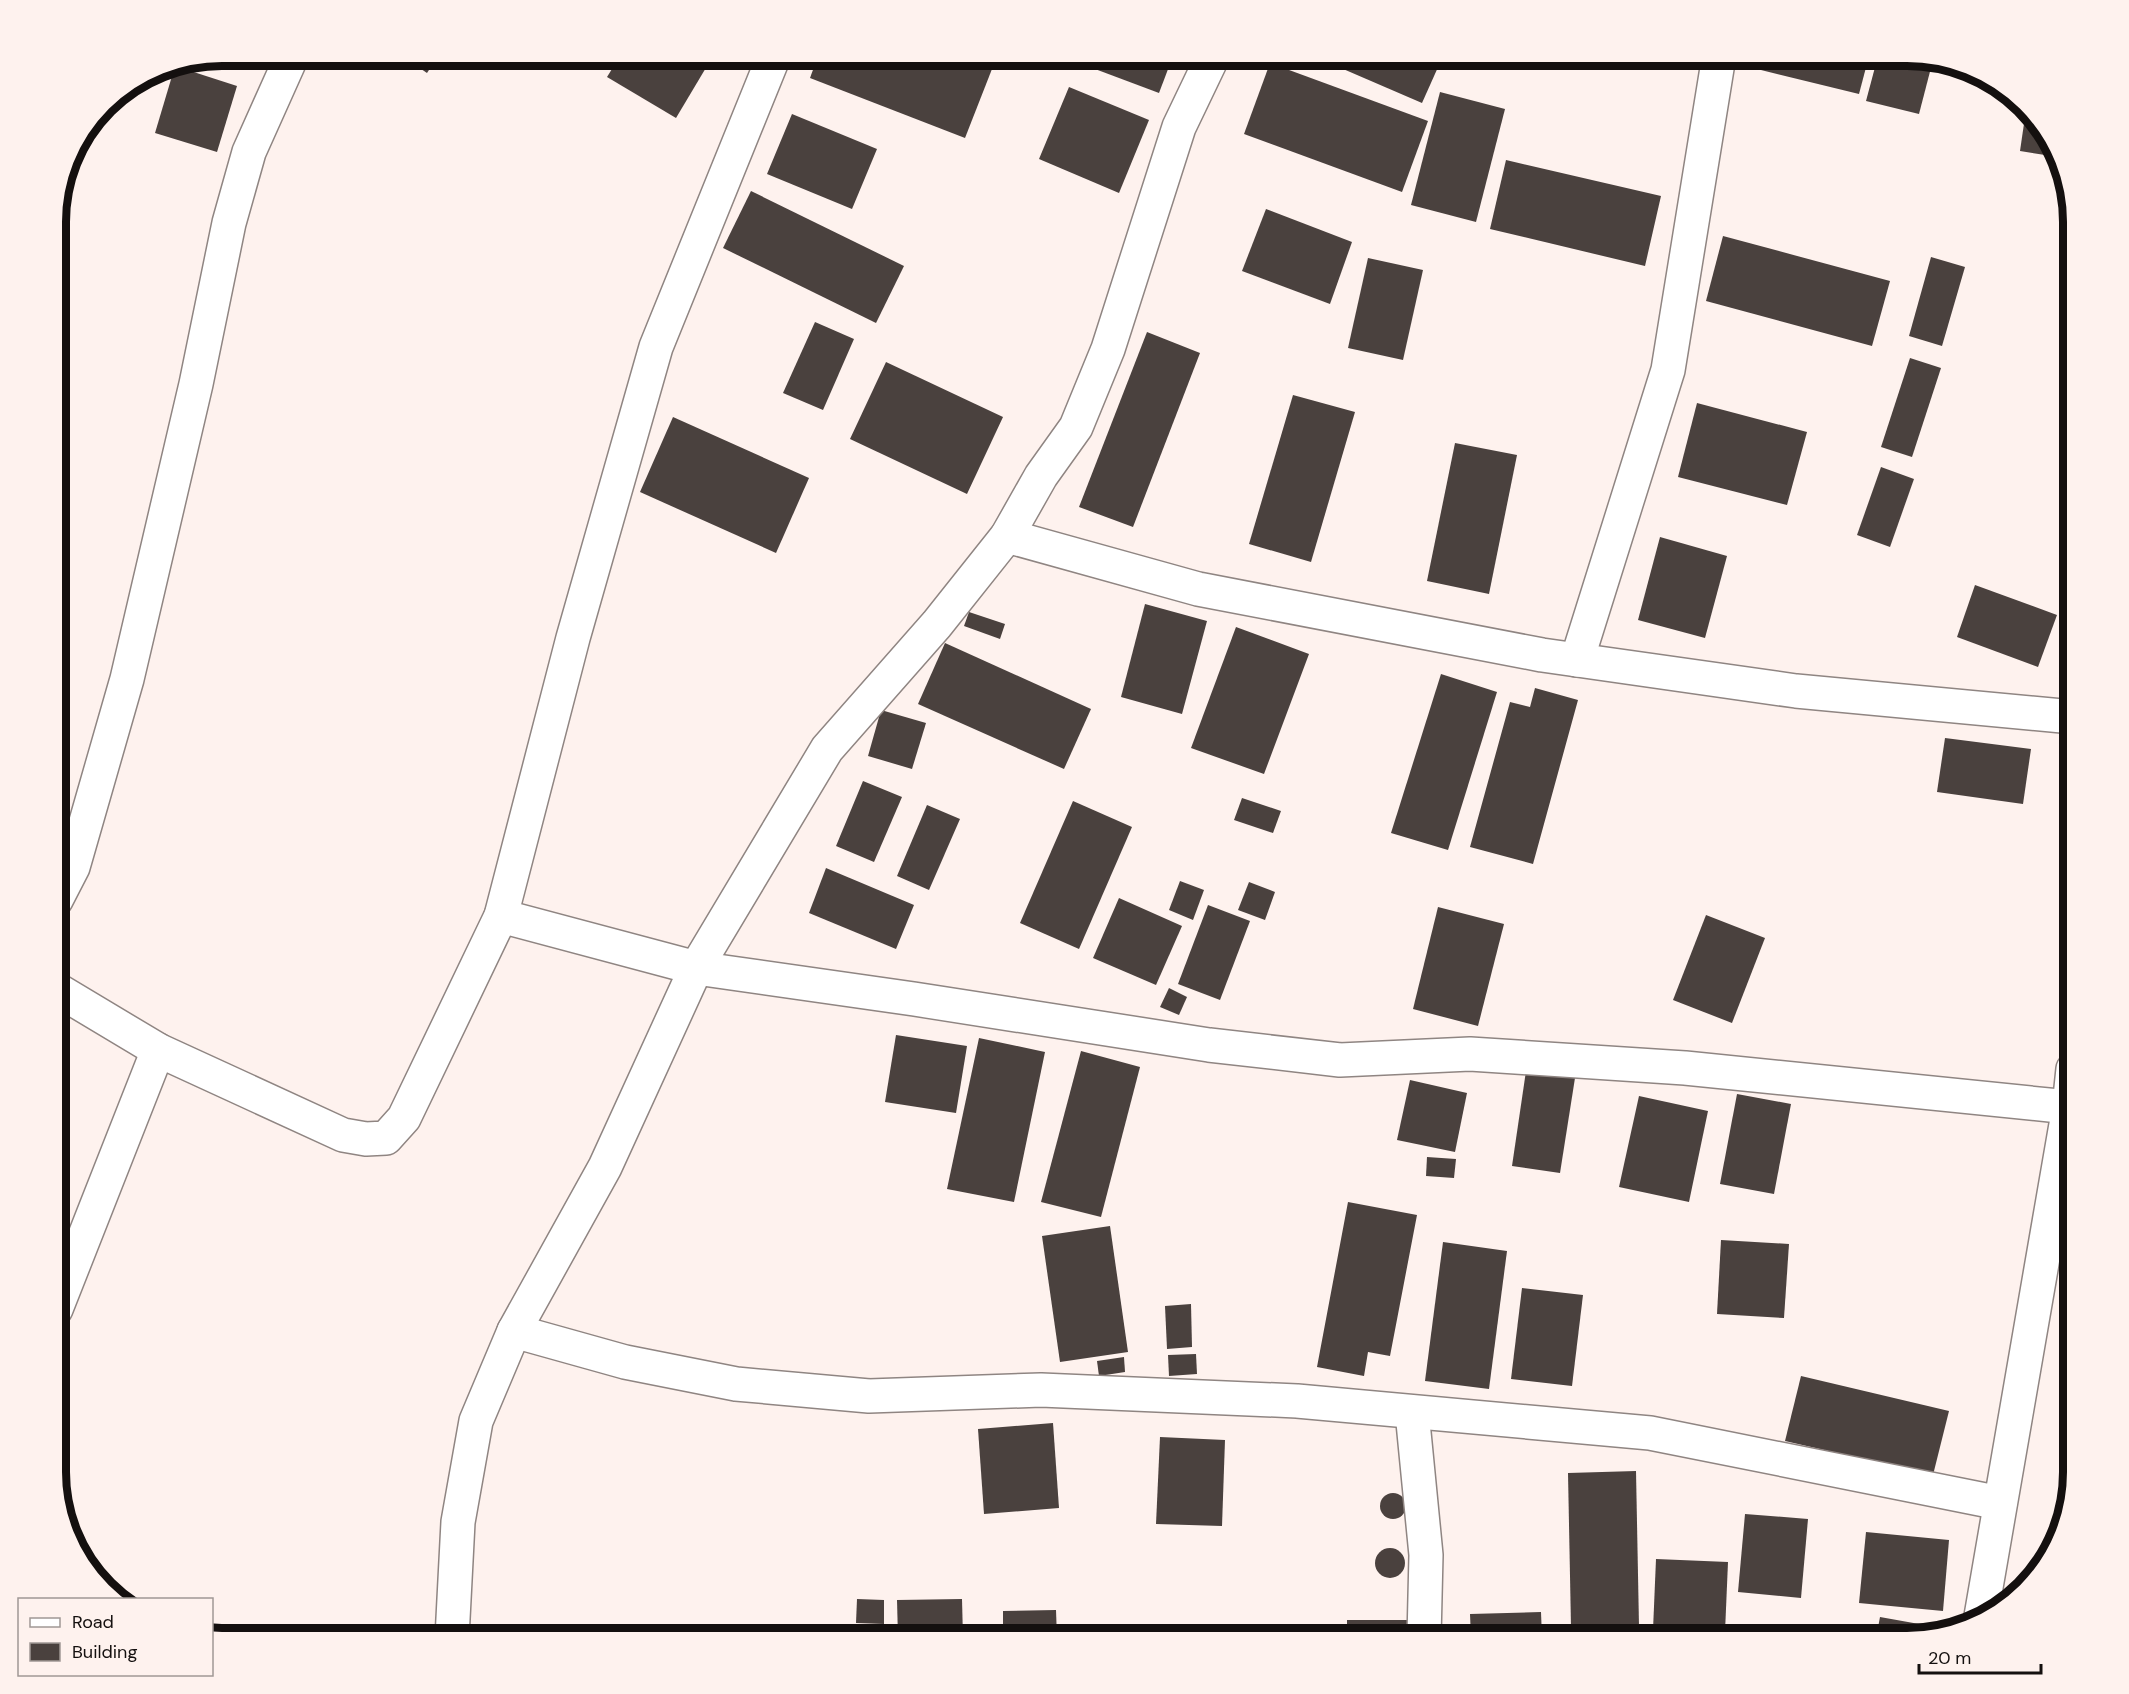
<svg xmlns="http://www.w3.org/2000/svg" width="2129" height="1694" viewBox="0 0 2129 1694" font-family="'DM Sans',sans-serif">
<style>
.building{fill:#4a413e}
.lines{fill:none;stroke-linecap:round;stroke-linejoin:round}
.minor-casing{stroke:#8f8582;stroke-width:36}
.minor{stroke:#fff;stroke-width:33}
.rim{fill:none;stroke:#14100f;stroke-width:8}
</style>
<rect width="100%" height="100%" fill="#fef2ee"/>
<g class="building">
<path d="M402,56H438L427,73Z"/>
<path d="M620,56H701L710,61L676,118L607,77Z"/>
<path d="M818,56H956L992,69L965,138L810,78Z"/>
<path d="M1082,56H1173L1159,93L1079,63Z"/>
<path d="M1313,56H1443L1422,103Z"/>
<path d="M1641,56H1660L1659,61Z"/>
<path d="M1761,56H1869L1859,94L1757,69Z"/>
<path d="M1878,56H1907L1933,60L1919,114L1866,101Z"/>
<path d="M1270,63L1428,121L1402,192L1244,134Z"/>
<path d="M175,66L237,86L217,152L155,133Z"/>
<path d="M1069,87L1149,120L1119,193L1039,159Z"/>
<path d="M1440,92L1505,109L1476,222L1411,205Z"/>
<path d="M2026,110L2056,149L2058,157L2020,151Z"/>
<path d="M792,114L877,149L852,209L767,174Z"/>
<path d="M1506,160L1661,196L1645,266L1490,229Z"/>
<path d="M751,191L904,266L876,323L723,248Z"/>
<path d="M1266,209L1352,242L1330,304L1242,271Z"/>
<path d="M1723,236L1890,281L1872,346L1706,301Z"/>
<path d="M1931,257L1965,267L1942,346L1909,336Z"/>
<path d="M1368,258L1423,270L1403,360L1348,348Z"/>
<path d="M815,322L854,339L823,410L783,393Z"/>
<path d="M1147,332L1200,353L1133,527L1079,507Z"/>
<path d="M1910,358L1941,368L1912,457L1881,447Z"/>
<path d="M886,362L1003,417L967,494L850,439Z"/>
<path d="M1293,395L1355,412L1311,562L1249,544Z"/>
<path d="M2073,395V428L2064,429L2061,396Z"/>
<path d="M1697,403L1807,432L1787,505L1678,477Z"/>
<path d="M673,417L809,478L776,553L640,492Z"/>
<path d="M1455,443L1517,455L1489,594L1427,581Z"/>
<path d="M1881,467L1914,479L1890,547L1857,535Z"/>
<path d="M1660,537L1727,556L1705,638L1638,620Z"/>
<path d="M1975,585L2057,615L2038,667L1957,637Z"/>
<path d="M1145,604L1207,621L1182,714L1121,697Z"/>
<path d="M969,612L1005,624L1000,639L964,626Z"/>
<path d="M1236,627L1309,654L1264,774L1191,748Z"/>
<path d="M945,643L1091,709L1064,769L918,704Z"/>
<path d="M1441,674L1497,692L1448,850L1391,833Z"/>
<path d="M1535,688L1578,700L1533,864L1470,847L1510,702L1530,707Z"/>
<path d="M881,710L926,723L912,769L868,756Z"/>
<path d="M1945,738L2031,749L2023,804L1937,792Z"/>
<path d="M863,781L902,797L874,862L836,846Z"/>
<path d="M1242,798L1281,811L1273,833L1234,820Z"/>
<path d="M1073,801L1132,827L1079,949L1020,923Z"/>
<path d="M927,805L960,819L929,890L897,876Z"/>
<path d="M826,868L914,905L896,949L809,913Z"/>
<path d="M1180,881L1204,890L1193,920L1169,910Z"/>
<path d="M1249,882L1275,892L1265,920L1238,910Z"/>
<path d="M1119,898L1182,926L1156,985L1093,958Z"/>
<path d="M1208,905L1250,921L1220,1000L1178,984Z"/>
<path d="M1438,907L1504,924L1478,1026L1413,1009Z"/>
<path d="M1706,915L1765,938L1732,1023L1673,1000Z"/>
<path d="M1169,988L1187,997L1179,1015L1160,1007Z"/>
<path d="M896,1035L967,1046L956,1113L885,1102Z"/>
<path d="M979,1038L1045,1052L1014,1202L947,1189Z"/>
<path d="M1081,1051L1140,1067L1101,1217L1041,1202Z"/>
<path d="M1526,1071L1575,1078L1560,1173L1512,1166Z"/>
<path d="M1410,1080L1467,1093L1455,1152L1397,1140Z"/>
<path d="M1737,1094L1791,1104L1774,1194L1720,1184Z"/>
<path d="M1639,1096L1708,1111L1689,1202L1619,1187Z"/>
<path d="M1427,1157L1456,1159L1454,1178L1426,1176Z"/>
<path d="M1348,1202L1417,1215L1390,1356L1368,1352L1364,1376L1317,1367Z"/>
<path d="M1110,1226L1128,1352L1060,1362L1042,1236Z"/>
<path d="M1721,1240L1789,1244L1784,1318L1717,1314Z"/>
<path d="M1443,1242L1507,1251L1489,1389L1425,1381Z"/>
<path d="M1522,1288L1583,1295L1572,1386L1511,1379Z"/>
<path d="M1191,1304L1192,1347L1167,1349L1165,1306Z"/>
<path d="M1196,1354L1197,1374L1169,1376L1168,1355Z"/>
<path d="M1124,1357L1125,1372L1099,1376L1097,1361Z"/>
<path d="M1801,1376L1949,1411L1933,1475L1785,1441Z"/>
<path d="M1053,1423L1059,1508L984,1514L978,1429Z"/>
<path d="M1160,1437L1225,1440L1222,1526L1156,1524Z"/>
<path d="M1636,1471L1639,1626L1571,1627L1568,1473Z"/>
<circle cx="1393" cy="1506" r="13"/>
<path d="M1745,1514L1808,1519L1801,1598L1738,1592Z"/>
<path d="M1866,1532L1949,1540L1943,1611L1859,1603Z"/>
<circle cx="1390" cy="1563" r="15"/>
<path d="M1656,1559L1728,1562L1725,1632L1653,1630Z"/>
<path d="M857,1599L884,1600V1624L856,1623Z"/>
<path d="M962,1599L963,1638H898L897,1600Z"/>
<path d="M1056,1610L1057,1638H1003V1611Z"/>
<path d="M1541,1612L1542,1638H1471L1470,1614Z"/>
<path d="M1880,1617L1947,1629L1907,1638H1876Z"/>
<rect x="1347" y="1620" width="62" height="18"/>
<path d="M1639,1632V1638H1555V1635Z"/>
</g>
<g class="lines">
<defs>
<g id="minor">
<path d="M1007,536L1198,589L1542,655L1796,691L2073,717"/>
<path d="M1577,660L1668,370L1719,56"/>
<path d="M56,900L73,867L127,679L196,384L229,223L249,152L292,56"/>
<path d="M501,916L696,968L914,999L1209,1045L1340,1060L1470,1054L1685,1068L2069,1107"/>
<path d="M56,989L158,1050L343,1135L366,1139L386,1138L404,1118L501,916L573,638L656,347L774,56"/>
<path d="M56,1309L158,1050"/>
<path d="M514,1331L625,1362L736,1384L869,1396L1041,1390L1297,1401L1650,1433L2000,1503"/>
<path d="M1412,1412L1426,1555L1424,1638"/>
<path d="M1980,1622L2069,1107L2073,1069"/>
<path d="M452,1638L458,1522L476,1421L514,1331L605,1167L696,968L827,749L937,624L1007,536L1041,476L1076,427L1108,349L1179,127L1213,56"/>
</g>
</defs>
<use href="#minor" class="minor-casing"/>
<use href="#minor" class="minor"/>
</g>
<path d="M0 0H2129V1694H0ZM222 66H1907A156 156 0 0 1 2063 222V1472A156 156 0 0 1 1907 1628H222A156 156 0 0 1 66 1472V222A156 156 0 0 1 222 66Z" fill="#fef2ee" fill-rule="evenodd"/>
<path class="rim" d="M222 66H1907A156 156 0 0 1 2063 222V1472A156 156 0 0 1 1907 1628H222A156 156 0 0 1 66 1472V222A156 156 0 0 1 222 66Z"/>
<rect x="18" y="1598" width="195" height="78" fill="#fef2ee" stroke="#a09895" stroke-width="1.5"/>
<rect x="30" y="1618" width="30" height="9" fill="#ffffff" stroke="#a09895" stroke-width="1.5"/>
<text x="72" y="1628" font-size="18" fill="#14100f">Road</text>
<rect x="30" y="1643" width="30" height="18" fill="#4a413e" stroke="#a09895" stroke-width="1.5"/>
<text x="72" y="1658" font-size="18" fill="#14100f">Building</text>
<path d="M1919 1664v9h122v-9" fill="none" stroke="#14100f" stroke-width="3"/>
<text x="1928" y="1664" font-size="18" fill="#14100f" stroke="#fef2ee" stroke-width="4.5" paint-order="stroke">20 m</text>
</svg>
